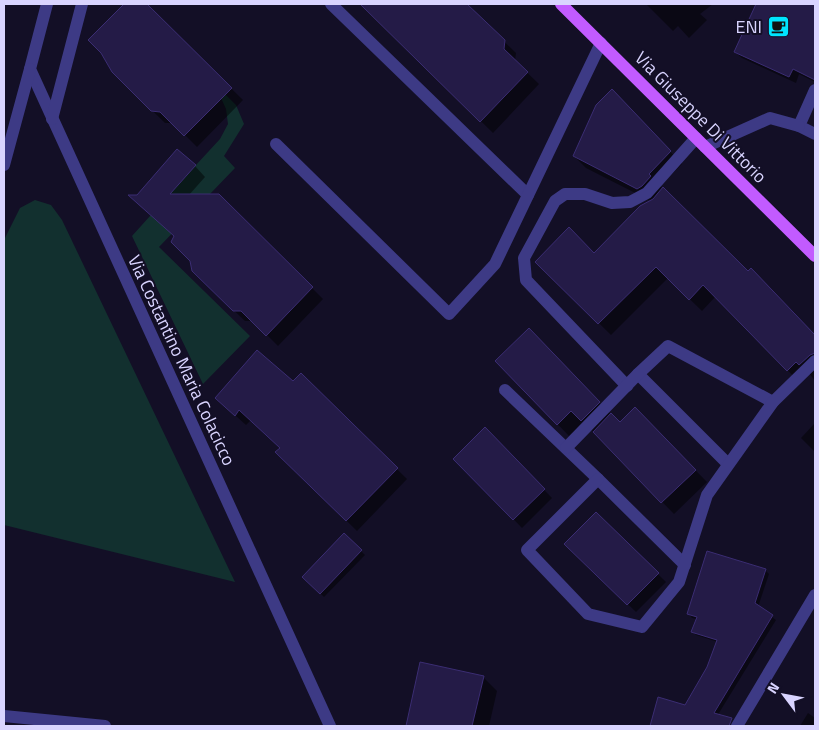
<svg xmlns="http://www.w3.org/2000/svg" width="819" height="730" viewBox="0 0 819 730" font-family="'Titillium Web',sans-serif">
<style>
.green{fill:#12302f}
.shadow{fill:#0007}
.building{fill:#241b47;stroke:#3b2d73}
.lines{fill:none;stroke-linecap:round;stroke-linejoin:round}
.minor{stroke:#3d3a85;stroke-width:12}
.major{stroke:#c25bff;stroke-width:12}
.labels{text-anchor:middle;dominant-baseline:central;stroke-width:4;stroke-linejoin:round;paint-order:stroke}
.poi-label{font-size:18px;fill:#d9d4ff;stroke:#130f26;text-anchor:end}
.street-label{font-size:18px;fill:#d9d4ff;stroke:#130f26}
</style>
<rect width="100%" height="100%" fill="#130f26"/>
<g class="green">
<path d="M225,94L236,105L244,124L224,156L235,168L159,247L250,336L203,384L132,236L196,165L220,139L228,124L226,109L221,98Z"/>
<path d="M35,200L51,205L62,220L235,582L4,525V240L20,208Z"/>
</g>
<g class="shadow">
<path d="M126,4H145L243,100L197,147L173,123H165L113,72L103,53L90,40Z"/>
<path d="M362,4H465L516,53L515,61L539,84L493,133Z"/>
<path d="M646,4H713L700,14L707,20L689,38L678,26L673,31Z"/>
<path d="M758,4H815V82L799,74L796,83L742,58L735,52Z"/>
<path d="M624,103L682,164L660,186L748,273L763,282L815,336V381L809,373L799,382L716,296L702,311L668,278L611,335L537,262L594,255L651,201L586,168L574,156Z"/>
<path d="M195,166L205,177L189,195H219L323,299L278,346L253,321H245L193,271L192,260L175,236L137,196Z"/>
<path d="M541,342L620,424L635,409L707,482L674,514L584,422L569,436L497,361Z"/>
<path d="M301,375L407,479L357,531L277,452L281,448L251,420L246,425L216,398L293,383Z"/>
<path d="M815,423V452L801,438Z"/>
<path d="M485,429L552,498L522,528L455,459Z"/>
<path d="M596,513L666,582L636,612L566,544Z"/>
<path d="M344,535L365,555L324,597L304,577Z"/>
<path d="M765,570L769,574L758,607L776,620L711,726H655L652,723L685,706L709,667L718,642L696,635L692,631L697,619L692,618L689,614Z"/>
<path d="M421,663L483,677L497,691L489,726H407Z"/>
<path d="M808,713L815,718V726H800Z"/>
</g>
<g class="building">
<path d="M124,4H147L232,88L184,136L160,112L151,111L112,72L101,53L88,40Z"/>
<path d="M360,4H467L505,40L504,49L528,72L480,122Z"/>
<path d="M756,4H815V80L793,69L789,77L734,52Z"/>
<path d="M612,89L671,151L649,174L651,176L642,186L637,189L573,156L596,105Z"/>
<path d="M177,149L196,165L170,194H219L313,287L266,336L241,311H233L192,271L190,261L171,242L174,236L128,195H137Z"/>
<path d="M663,187L748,271L751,268L815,335V353L810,355L799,365L796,362L787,371L703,285L689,300L656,267L598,324L535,262L569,227L594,253L640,206L653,199Z"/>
<path d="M529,328L600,402L581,421L571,411L557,425L495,361Z"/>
<path d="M257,350L293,381L301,373L398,468L346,521L275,452L280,448L239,410L235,416L215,398Z"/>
<path d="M635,407L696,470L661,503L593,432L611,413L620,422Z"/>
<path d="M485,427L545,489L513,520L453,459Z"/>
<path d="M596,512L659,573L627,605L564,544Z"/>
<path d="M344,533L362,550L320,594L302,577Z"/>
<path d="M707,551L766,569L755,603L773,615L714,713L732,718L729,726H650L658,697L685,705L707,667L717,640L691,632L697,617L687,614Z"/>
<path d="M420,662L484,676L472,726H406Z"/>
</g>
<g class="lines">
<g class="minor">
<path d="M47,4L30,69L330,726"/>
<path d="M331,4L528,195"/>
<path d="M815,90L799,126L815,134"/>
<path d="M52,119L82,4"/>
<path d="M276,144L449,314L495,264L601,43"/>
<path d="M705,147L770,118L799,126"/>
<path d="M4,165L30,69"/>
<path d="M638,374L728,464"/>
<path d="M627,386L526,280L524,258L555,201L565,194H585L612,203L630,202L647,193L696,138"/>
<path d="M505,390L598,479L685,565"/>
<path d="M566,448L638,374L668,346L773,402"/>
<path d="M598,479L527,550L588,614L642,627L679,582L707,495L773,402L815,361"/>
<path d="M4,716L105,726"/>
<path d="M737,726L815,595"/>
</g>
<path class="major" d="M561,4L815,256"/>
</g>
<defs>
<symbol id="cafe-square" viewBox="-11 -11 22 22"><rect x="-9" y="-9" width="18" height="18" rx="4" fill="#00e5ff" stroke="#130f26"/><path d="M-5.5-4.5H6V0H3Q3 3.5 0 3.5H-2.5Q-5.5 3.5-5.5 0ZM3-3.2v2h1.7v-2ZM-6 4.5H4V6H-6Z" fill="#111"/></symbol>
</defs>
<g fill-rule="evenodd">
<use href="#cafe-square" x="766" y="14" width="25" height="25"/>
</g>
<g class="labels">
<g class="poi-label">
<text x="762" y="26">ENI</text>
</g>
<g class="street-label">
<text transform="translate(701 117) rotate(45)">Via Giuseppe Di Vittorio</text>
<text transform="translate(182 360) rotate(65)">Via Costantino Maria Colacicco</text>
</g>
</g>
<rect width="819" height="730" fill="none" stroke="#d9d4ff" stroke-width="10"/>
<g transform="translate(784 695) rotate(302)" stroke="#130f26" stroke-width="4" paint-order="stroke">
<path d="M0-4L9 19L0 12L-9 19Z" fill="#d9d4ff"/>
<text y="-8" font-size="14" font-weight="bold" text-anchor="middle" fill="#d9d4ff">N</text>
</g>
</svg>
